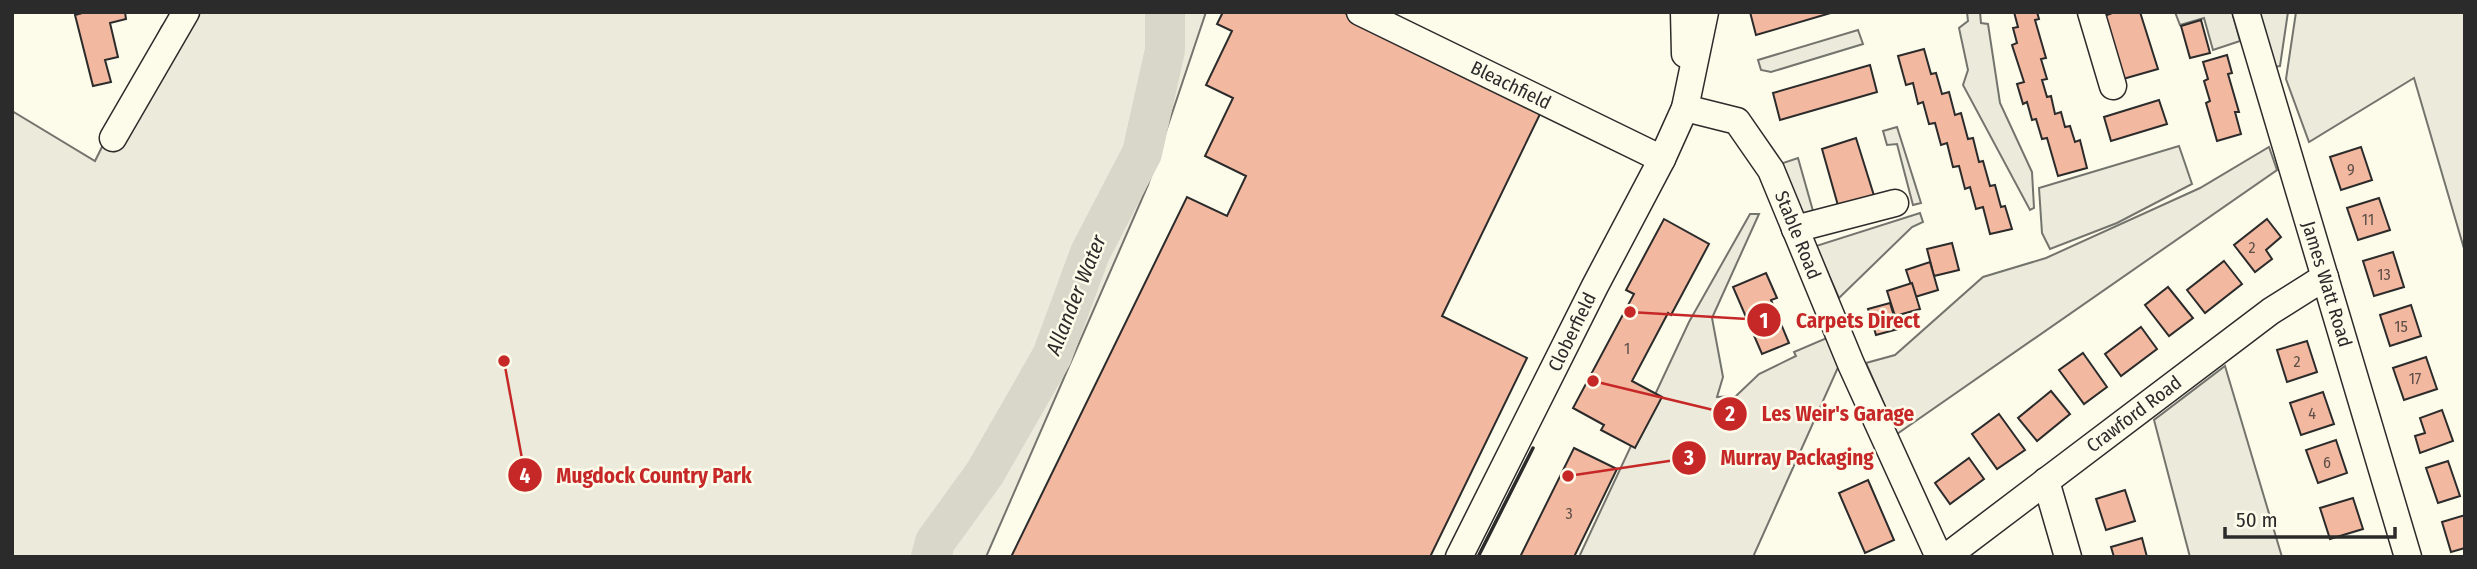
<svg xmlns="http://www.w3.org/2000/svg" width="2477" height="569" viewBox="0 0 2477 569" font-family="'Fira Sans Condensed',sans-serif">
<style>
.green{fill:#ecebdb;stroke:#74746e;stroke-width:2}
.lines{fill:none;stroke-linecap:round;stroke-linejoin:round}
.river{stroke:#d8d7c9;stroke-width:40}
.building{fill:#f2b8a0;stroke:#2b2b2b;stroke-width:2}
.minor-casing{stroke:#2b2b2b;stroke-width:29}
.minor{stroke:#fdfbea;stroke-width:26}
.wall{stroke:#2b2b2b;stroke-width:3.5}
.labels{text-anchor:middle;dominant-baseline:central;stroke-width:5;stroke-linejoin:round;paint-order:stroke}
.number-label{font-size:16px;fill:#5d4e48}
.street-label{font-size:19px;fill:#2b2b2b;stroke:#fdfbea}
.water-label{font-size:21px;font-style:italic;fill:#2b2b2b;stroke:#fdfbea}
.leader{fill:none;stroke:#c62828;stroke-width:2.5}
.callout-dot{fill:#c62828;stroke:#fdfbea;stroke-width:2.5}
.mark-label{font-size:21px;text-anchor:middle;font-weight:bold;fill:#fff}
.callout-label{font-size:21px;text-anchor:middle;font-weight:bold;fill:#c62828;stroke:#fdfbea;stroke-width:5;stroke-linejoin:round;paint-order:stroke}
</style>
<rect width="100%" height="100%" fill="#fdfbea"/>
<g class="green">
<path d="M177,12H1206L1148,185L986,557H12V111L95,161L162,26Z"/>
<path d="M1967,12H1980L1981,23L1988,24L2000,103L2032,172L2034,208L2030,210L1963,85L1968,70L1959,28L1968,21Z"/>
<path d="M2175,12H2232L2240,41L2213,50L2204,18L2180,25Z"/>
<path d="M2258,12H2288L2280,66L2273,67Z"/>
<path d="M2296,12H2465V252L2414,78L2309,142L2286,79Z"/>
<path d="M1858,30L1863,44L1771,72L1761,70L1758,60Z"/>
<path d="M1897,127L1921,203L1913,205L1897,144L1887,145L1883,131Z"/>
<path d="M2179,146L2192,184L2117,223L2050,249L2042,233L2039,188Z"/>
<path d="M2269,147L2277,170L1897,434L1866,363L1895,355L1983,277L2046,258L2200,188Z"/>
<path d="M1798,158L1813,211L1803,215L1780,164Z"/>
<path d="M1920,213L1923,222L1912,227L1839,298L1816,246Z"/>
<path d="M1750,214H1759L1712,318L1723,377L1717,397L1736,396L1759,374L1796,356L1794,352L1829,337L1840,363L1753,557H1579L1689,322Z"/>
<path d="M2225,366L2282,557H2190L2154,420Z"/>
</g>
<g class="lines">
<path class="river" d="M931,557L935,542L985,473L1052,356L1090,253L1142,153L1165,50V12"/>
</g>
<g class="building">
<path d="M86,12H125L126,19L110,23L118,57L105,60L111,82L93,86L75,15Z"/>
<path d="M1223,12H1343L1542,110L1442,316L1527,358L1430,557H1011L1187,197L1227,216L1246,176L1205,156L1233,98L1206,85L1232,31L1217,24Z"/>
<path d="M1750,12H1834L1756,35Z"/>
<path d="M2014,12H2037L2039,19L2035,20L2046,58L2041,59L2047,79L2042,80L2047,97L2051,96L2055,114L2061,112L2065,127L2070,126L2075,142L2080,140L2087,168L2058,176L2047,138L2042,139L2036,119L2032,120L2027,102L2023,104L2017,84L2024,82L2012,45L2017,43L2013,28L2018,27Z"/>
<path d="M2115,12H2140L2158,69L2123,79L2104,16Z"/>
<path d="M2201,20L2210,53L2190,58L2181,26Z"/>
<path d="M1924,49L1931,74L1936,73L1942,94L1949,92L1955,115L1961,113L1968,139L1973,138L1979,162L1983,161L1990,186L1995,185L2001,207L2005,206L2012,229L1990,234L1983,207L1976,209L1970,187L1965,189L1959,166L1953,167L1947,143L1941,145L1935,123L1929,124L1923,102L1918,104L1913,83L1906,85L1898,56Z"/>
<path d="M2227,55L2232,73L2228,74L2239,112H2235L2241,134L2217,141L2206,103L2210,101L2204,81L2208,79L2203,62Z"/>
<path d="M1870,65L1877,92L1780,120L1773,93Z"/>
<path d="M2159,100L2167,124L2111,141L2104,117Z"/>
<path d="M1856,138L1876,202L1839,209L1822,149Z"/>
<path d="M2361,147L2372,180L2341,190L2330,157Z"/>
<path d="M2379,198L2390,230L2358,240L2347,208Z"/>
<path d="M1664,219L1709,244L1671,315L1668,313L1632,381L1662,397L1635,448L1601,430L1604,425L1573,408L1634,294L1626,290Z"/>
<path d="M2267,219L2281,237L2266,250L2272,259L2255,272L2234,245Z"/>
<path d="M1952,243L1959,270L1934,276L1927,249Z"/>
<path d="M2393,252L2404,287L2374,296L2363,261Z"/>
<path d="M2224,261L2242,284L2205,313L2187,290Z"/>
<path d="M1930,262L1938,290L1915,297L1906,270Z"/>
<path d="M1766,273L1777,298L1771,300L1789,343L1762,354L1733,287Z"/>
<path d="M1912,283L1920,309L1895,316L1887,291Z"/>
<path d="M2168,287L2193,318L2169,336L2145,305Z"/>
<path d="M1890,303L1898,329L1876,335L1868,309Z"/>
<path d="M2411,305L2421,336L2390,346L2380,315Z"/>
<path d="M2141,327L2157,349L2121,376L2105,354Z"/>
<path d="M2307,341L2317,372L2287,382L2277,350Z"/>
<path d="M2083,353L2107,387L2084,404L2059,370Z"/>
<path d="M2426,357L2437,389L2404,400L2393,368Z"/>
<path d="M2051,391L2070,414L2037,441L2018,418Z"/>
<path d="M2323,392L2334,424L2301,435L2290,403Z"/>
<path d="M2442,410L2453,441L2420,453L2415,436L2425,433L2420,418Z"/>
<path d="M1999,414L2025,450L1997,469L1972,434Z"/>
<path d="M2336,440L2347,473L2318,483L2306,450Z"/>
<path d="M1574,448L1617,469L1574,557H1520Z"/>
<path d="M1969,458L1984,479L1950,504L1935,483Z"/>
<path d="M2448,461L2460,496L2438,503L2426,468Z"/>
<path d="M1868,480L1894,540L1865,553L1839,493Z"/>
<path d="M2125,490L2135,521L2106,530L2096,499Z"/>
<path d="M2353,498L2363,529L2330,539L2320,508Z"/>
<path d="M2465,515V548L2451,552L2442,522Z"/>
<path d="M2142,538L2147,557H2114L2111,547Z"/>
</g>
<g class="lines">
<defs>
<g id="minor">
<path d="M1360,12L1662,159"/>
<path d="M1684,12L1685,54"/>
<path d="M2091,12L2113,86"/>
<path d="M2246,12L2408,557"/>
<path d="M1685,108L1737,121L1771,170L1851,364L1939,557"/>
<path d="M113,138L186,12"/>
<path d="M1795,229L1895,203"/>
<path d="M2046,481L2068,557"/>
<path d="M1459,557L1595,286L1662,159L1685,108L1705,12"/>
<path d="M1946,557L2271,311L2325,277"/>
</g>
</defs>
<use href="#minor" class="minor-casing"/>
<use href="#minor" class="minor"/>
<path class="wall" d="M1478,557L1533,448"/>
</g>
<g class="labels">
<g class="number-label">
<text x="2351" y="169">9</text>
<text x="2368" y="219">11</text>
<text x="2252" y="247">2</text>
<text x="2384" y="274">13</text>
<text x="2401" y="326">15</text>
<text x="1627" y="348">1</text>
<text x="2297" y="361">2</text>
<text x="2415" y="378">17</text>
<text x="2312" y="413">4</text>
<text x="2327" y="462">6</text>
<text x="1569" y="513">3</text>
</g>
<g class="street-label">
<text transform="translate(1511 85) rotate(26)">Bleachfield</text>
<text transform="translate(1798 235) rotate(68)">Stable Road</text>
<text transform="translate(2327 284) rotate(73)">James Watt Road</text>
<text transform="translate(1572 332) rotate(-64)">Cloberfield</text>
<text transform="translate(2134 414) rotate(-37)">Crawford Road</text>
</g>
<g class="water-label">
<text transform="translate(1076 295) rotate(-68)">Allander Water</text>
</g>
</g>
<path class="leader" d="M1630 312L1764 320M1593 381L1730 414M1568 476L1689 458M504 361L525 475"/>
<g class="callout-dot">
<circle cx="1630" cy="312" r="7"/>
<circle cx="1593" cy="381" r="7"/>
<circle cx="1568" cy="476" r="7"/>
<circle cx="504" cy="361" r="7"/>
<circle cx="1764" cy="320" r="18"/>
<circle cx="1730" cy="414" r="18"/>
<circle cx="1689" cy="458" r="18"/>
<circle cx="525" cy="475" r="18"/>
</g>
<g class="mark-label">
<text x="1764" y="328">1</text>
<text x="1730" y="421">2</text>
<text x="1689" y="465">3</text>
<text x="525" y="483">4</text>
</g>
<g class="callout-label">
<text x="1858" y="328">Carpets Direct</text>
<text x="1838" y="421">Les Weir's Garage</text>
<text x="1797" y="465">Murray Packaging</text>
<text x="654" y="483">Mugdock Country Park</text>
</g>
<rect width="2477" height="569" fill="none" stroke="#2b2b2b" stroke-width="28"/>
<path d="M2225 527v10h170v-10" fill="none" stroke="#2b2b2b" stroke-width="3.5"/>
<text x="2236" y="527" font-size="21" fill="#2b2b2b" stroke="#fdfbea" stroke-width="5" paint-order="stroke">50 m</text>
</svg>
